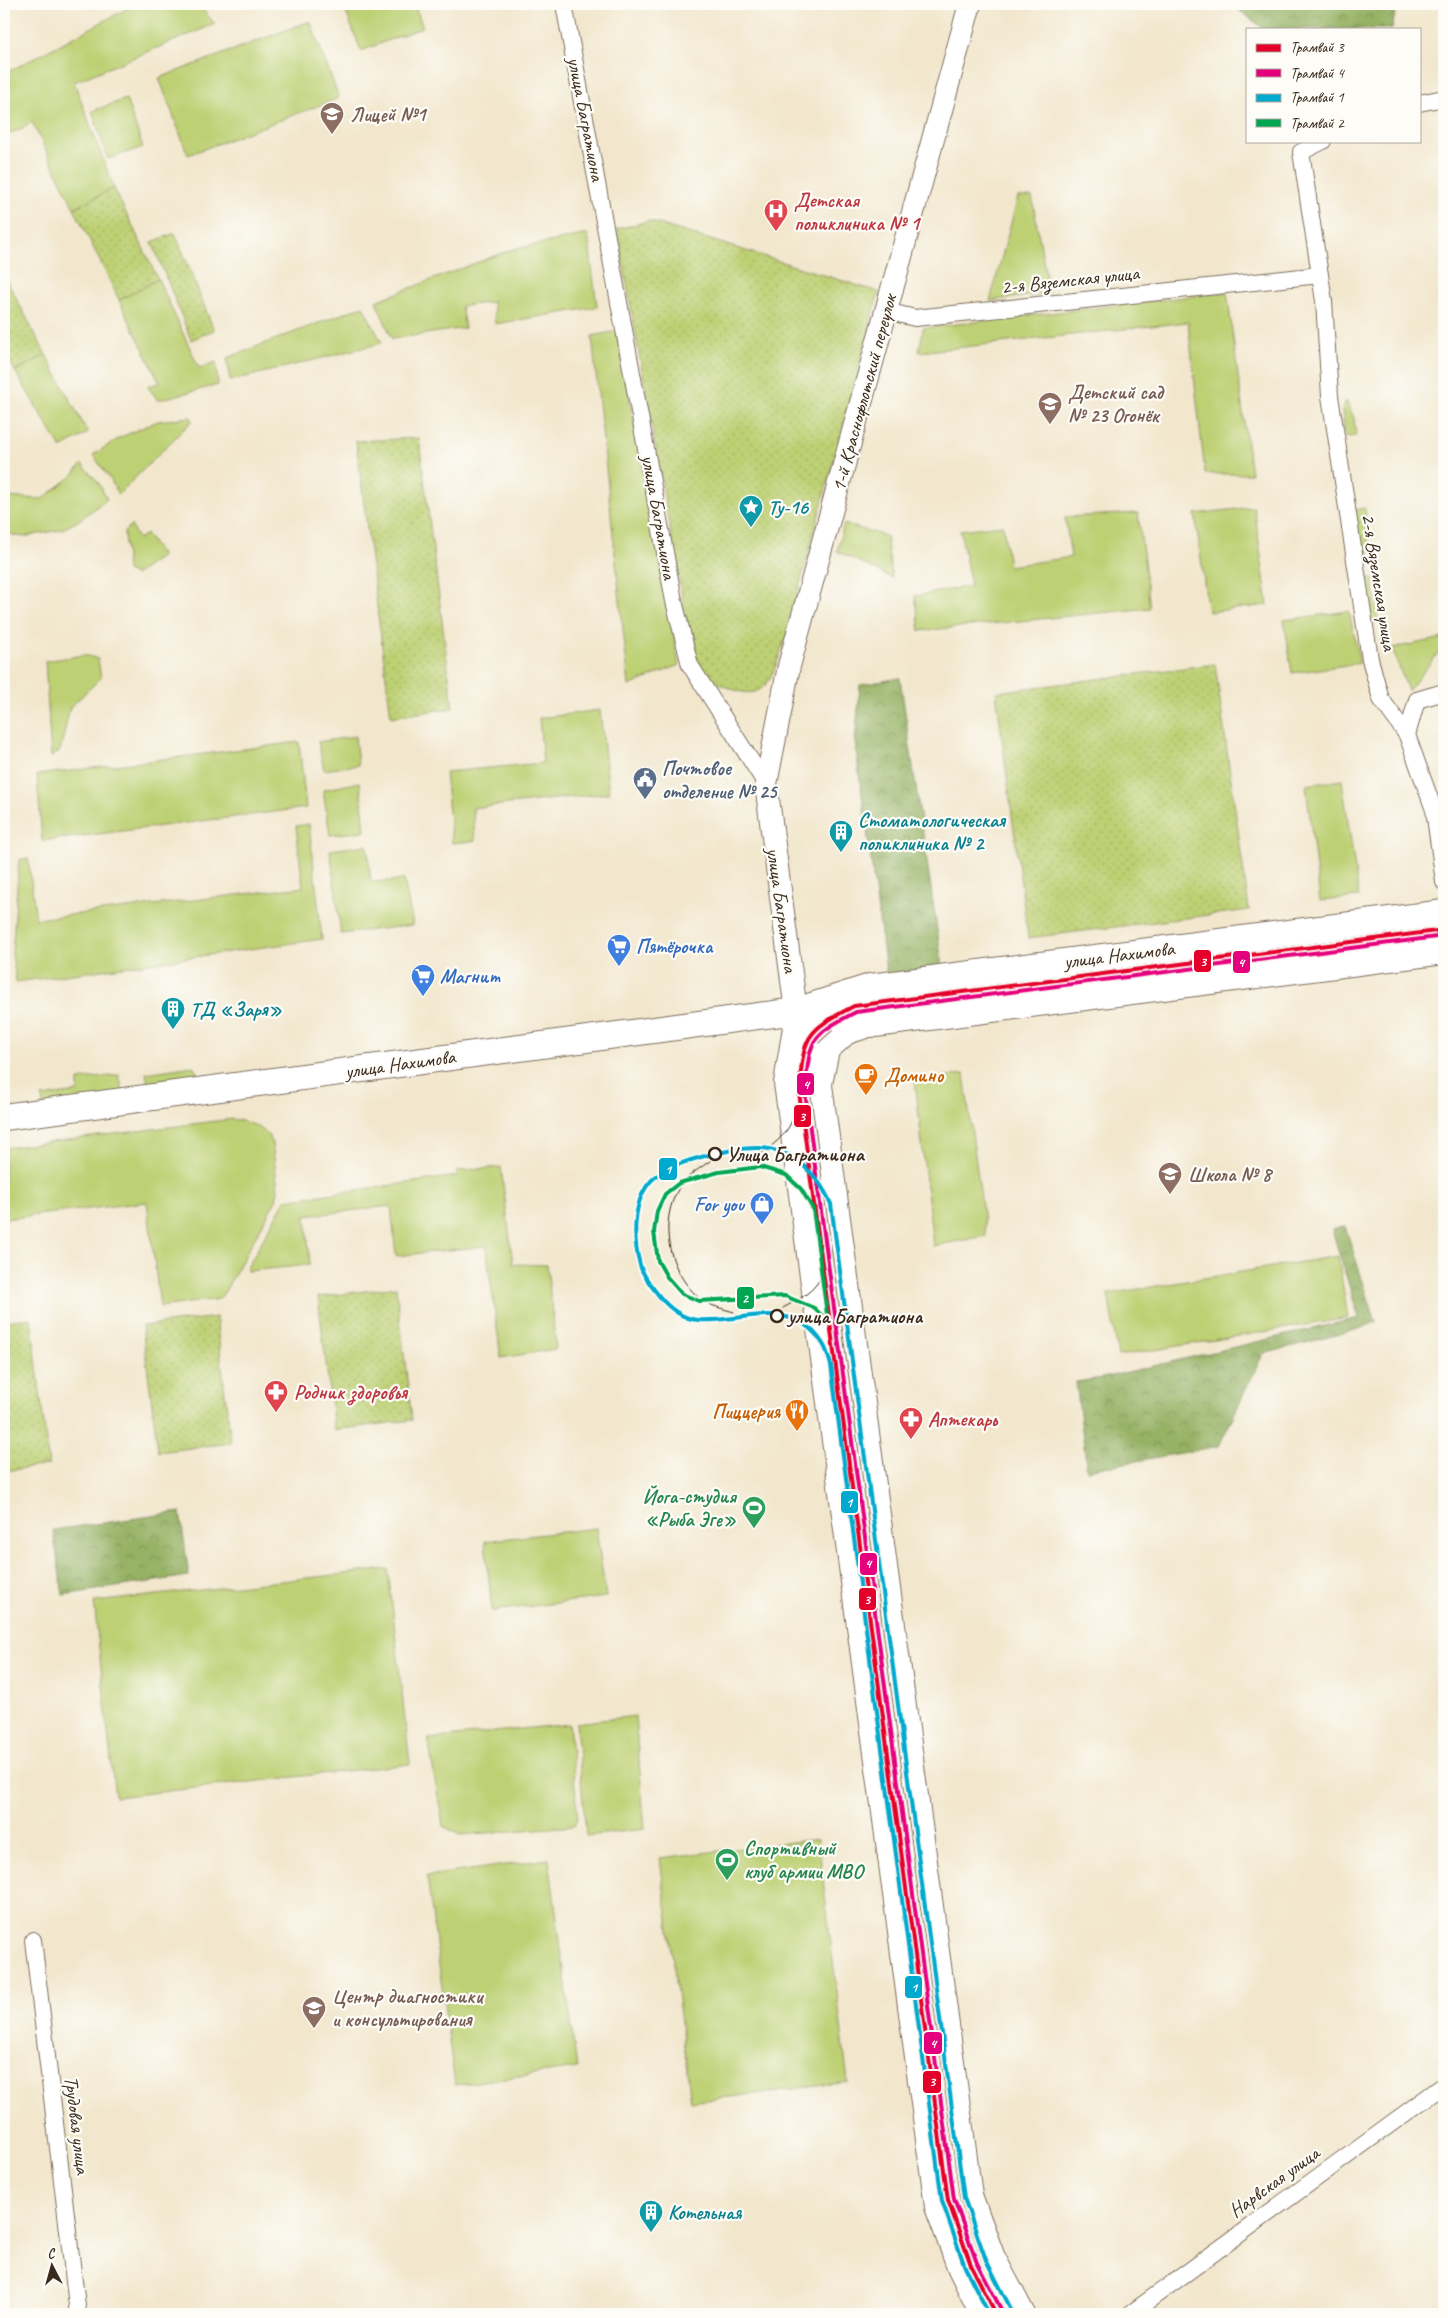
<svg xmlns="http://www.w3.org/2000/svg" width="1448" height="2318" viewBox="0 0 1448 2318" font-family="Caveat,sans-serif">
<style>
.grass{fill:#bdd073;stroke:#7c7d48}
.forest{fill:url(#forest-crowns);stroke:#686e42}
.park{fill:url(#park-dots);stroke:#7c7d48}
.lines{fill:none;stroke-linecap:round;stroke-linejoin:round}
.street-casing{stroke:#7b6c5b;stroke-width:18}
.secondary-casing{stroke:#7b6c5b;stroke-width:24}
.primary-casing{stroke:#7b6c5b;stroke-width:28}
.street{stroke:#fff;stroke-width:16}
.secondary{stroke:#fff;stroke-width:22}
.primary{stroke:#fff;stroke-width:26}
.tram{stroke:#3b2a1e;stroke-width:1}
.tram-1-casing{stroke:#fdfcf7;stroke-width:8}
.tram-2-casing{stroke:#fdfcf7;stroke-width:8}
.tram-3-casing{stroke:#fdfcf7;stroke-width:8}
.tram-4-casing{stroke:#fdfcf7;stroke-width:8}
.tram-1{stroke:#e4002b;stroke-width:4}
.tram-2{stroke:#e5007d;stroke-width:4}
.tram-3{stroke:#00a9ce;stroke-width:4}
.tram-4{stroke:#00a651;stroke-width:4}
.stop-dot{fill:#fdfcf7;stroke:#3b2a1e;stroke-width:2.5}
.labels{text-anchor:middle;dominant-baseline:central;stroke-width:4.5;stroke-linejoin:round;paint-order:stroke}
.education-label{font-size:20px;font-weight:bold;fill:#785e54;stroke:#fdfcf7;text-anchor:start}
.street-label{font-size:20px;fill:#3b2a1e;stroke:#fdfcf7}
.health-label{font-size:20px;font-weight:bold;fill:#be3a42;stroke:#fdfcf7;text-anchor:start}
.culture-label{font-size:20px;font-weight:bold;fill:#0d838f;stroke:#fdfcf7;text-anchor:start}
.service-label{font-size:20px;font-weight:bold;fill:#4e5e75;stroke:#fdfcf7;text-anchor:start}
.shop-label{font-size:20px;font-weight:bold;fill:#366cbe;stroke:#fdfcf7;text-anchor:start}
.food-label{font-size:20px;font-weight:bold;fill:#c56008;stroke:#fdfcf7;text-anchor:start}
.stop-label{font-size:20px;font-weight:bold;fill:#3b2a1e;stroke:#fdfcf7;text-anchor:start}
.leisure-label{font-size:20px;font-weight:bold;fill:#27864d;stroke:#fdfcf7;text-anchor:end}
.line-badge{stroke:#fdfcf7;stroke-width:2}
.badge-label{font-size:14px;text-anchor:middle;font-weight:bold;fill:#fff}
</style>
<defs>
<pattern id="forest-crowns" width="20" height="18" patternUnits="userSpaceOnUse" patternTransform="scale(1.25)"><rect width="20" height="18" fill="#96b265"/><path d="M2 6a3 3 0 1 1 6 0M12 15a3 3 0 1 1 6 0" fill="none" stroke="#7c9153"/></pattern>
<pattern id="park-dots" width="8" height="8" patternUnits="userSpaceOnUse" patternTransform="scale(1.25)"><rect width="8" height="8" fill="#bdd073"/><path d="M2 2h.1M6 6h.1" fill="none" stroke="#a3b363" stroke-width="1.8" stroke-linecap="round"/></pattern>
</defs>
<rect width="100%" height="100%" fill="#fdfcf7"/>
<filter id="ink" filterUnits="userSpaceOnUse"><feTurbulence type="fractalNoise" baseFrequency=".02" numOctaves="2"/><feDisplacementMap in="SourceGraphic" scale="10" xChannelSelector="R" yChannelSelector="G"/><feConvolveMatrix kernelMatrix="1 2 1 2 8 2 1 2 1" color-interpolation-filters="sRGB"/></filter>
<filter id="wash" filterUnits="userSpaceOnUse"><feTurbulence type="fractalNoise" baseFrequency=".0096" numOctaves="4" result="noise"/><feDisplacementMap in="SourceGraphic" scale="20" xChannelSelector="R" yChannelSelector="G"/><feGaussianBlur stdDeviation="1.12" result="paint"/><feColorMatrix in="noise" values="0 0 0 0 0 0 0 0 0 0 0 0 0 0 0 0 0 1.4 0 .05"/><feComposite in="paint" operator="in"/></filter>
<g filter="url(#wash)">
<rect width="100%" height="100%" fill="#f2e7cd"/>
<g class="grass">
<path d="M136,4H198L215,24L74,82L114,188L74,208L32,122L19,130L4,135V74Z"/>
<path d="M368,4H414L423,27L361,51L346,12Z"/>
<path d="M310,21L339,98L188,155L159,78Z"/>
<path d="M126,99L143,147L108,159L92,111Z"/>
<path d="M1018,197H1032L1049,293L990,301Z"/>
<path d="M588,234L597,307L495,324L493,302L461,306L465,328L392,339L376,301L510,250Z"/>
<path d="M158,279L199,368L216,362L218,385L158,400L147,386L160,383L119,300Z"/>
<path d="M1227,292L1251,474H1205L1188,322L919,352L923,328Z"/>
<path d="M363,306L382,343L230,381L227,358Z"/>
<path d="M617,331L679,665L629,686L592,336Z"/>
<path d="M46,355L88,433L61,448L15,371Z"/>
<path d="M1346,401L1354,418L1356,436L1345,437L1342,411Z"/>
<path d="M191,417L192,421L118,495L111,480L93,455L121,437L158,421Z"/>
<path d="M82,464L98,482L107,499L78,521L60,530L23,537L4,533V497L42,499L71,477Z"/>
<path d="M1254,507L1268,605L1208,612L1195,514Z"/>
<path d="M1365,508L1369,554L1359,555L1354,510Z"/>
<path d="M1138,513L1150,608L920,631L915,596L971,586L960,530L1003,525L1009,566L1071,557L1065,517Z"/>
<path d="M844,524L886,536L892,578L837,551Z"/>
<path d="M131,525L138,539L146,534L162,556L135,575L127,571L124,532Z"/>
<path d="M1361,578H1373L1378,622L1368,623Z"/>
<path d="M1349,611L1360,663L1292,673L1284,620Z"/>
<path d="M1444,638V646L1408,691L1392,648Z"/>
<path d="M85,655L98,659L101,678L70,707L60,751L51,757L45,661Z"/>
<path d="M600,710L609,793L473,808L475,841L452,843L445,772L543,763L539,718Z"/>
<path d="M355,736L358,765L324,770L318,742Z"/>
<path d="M299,742L306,808L42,841L37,775Z"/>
<path d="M1342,780L1359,897L1320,901L1306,785Z"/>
<path d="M360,782L365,831L330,835L323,790Z"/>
<path d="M309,824L322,939L16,982L12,954L19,860L28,858L36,919L303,887L296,826Z"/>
<path d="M367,845L371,882L404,880L413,925L341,934L330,850Z"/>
<path d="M193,1066L203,1083L149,1092L146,1073Z"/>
<path d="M964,1074L986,1236L933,1246L915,1080Z"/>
<path d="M119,1075L124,1095L43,1106L42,1097L78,1092V1080Z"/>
<path d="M232,1119C247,1121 266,1127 272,1142L278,1190L276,1200L224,1293L219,1299L160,1307L147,1202L4,1219V1148Z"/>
<path d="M501,1167L513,1264L547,1265L556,1349L501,1358L486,1246L396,1256L391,1206L306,1216L310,1265L247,1271V1268L285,1200L457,1176V1171Z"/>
<path d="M1338,1256L1348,1318L1118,1356L1108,1294Z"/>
<path d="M596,1528L606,1597L492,1611L485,1541Z"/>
<path d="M388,1569L410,1764L115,1797L94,1602Z"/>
<path d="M635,1716L645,1829L586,1836L576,1723Z"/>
<path d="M569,1724L578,1819L574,1826L461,1835L443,1826L428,1739Z"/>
<path d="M818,1839L848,2082L691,2102L660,1858Z"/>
<path d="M549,1859L577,2068L455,2085L427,1876Z"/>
</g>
<g class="forest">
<path d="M1238,4H1397L1392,29H1264L1240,11Z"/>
<path d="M900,678L943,970L887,978L855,743L860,685Z"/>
<path d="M1345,1226L1376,1322L1359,1329L1263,1354L1219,1446L1087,1470L1076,1382L1102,1378L1359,1318L1332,1230Z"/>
<path d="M180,1512L189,1576L63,1595L53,1530Z"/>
</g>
<g class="park">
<path d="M114,188L158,279L119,300L74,208Z"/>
<path d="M649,221L879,292L785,640C779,654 774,679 761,689C754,694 746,693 738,691C711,683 703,673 691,648L617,229Z"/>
<path d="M175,233L214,330L191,340L152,242Z"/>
<path d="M4,275L46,355L15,371L4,350Z"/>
<path d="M419,438L453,708L391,717L356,441Z"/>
<path d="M1215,664L1249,910L1028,938L996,692Z"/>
<path d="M396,1287L412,1420L334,1430L318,1297Z"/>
<path d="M216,1317L231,1443L158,1452L142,1326Z"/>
<path d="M31,1318L49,1465L4,1471V1321Z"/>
</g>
</g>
<g filter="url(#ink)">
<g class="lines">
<defs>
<g id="street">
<path d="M564,4L674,601L690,665L766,784"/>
<path d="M1419,103L1444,98"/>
<path d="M1323,141L1301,152L1324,301L1330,396L1370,659L1381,699L1407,735L1434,810L1444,882"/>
<path d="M886,311L915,318L1320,275"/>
<path d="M1407,735L1417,700L1444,692"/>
<path d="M33,1940L78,2314"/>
<path d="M1130,2314L1444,2085"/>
</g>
<g id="secondary">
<path d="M970,4L789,666L766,784L796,1011L821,1085L971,2195L993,2255L1024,2314"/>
<path d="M796,1015L785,1083L936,2207L959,2269L981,2314"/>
<path d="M821,1084L828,1050L847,1033L875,1024"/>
</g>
<g id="primary">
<path d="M802,1012L875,1024L1444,951"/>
<path d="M4,1117L796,1011L870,987L1444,913"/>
</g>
</defs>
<use href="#street" class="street-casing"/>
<use href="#secondary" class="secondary-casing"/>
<use href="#primary" class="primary-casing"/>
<use href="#street" class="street"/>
<use href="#secondary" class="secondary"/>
<use href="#primary" class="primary"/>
<g class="tram">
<path d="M761,1154C789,1133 793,1126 799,1092"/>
<path d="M710,1161C702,1167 690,1174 683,1182C656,1218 667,1273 702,1300C710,1306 724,1309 734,1312"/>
<path d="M783,1308C816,1290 822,1285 830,1247"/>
</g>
<defs>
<path id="tram-1" d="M996,2314L971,2265L948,2200L799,1092C804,1036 804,1032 854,1006L1444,930"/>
<path id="tram-2" d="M1002,2311L977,2263L954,2199L805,1092C810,1039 809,1036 856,1012L1444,936"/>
<path id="tram-3" d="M989,2314L965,2267L942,2201L831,1365C829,1359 827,1350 823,1344C793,1296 742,1323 698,1320C683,1319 669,1308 660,1297C653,1288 643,1277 640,1265C633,1240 632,1203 650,1182C668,1161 734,1147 761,1148C770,1148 789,1154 796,1160C812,1171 823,1186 831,1204L964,2198L986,2260L1012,2311"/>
<path id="tram-4" d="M760,1167L786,1175L801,1189L813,1209L828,1322L814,1308L785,1296L699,1301L682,1294L667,1277L658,1261L654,1232L657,1211L665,1194L679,1183L719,1172Z"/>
</defs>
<use href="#tram-1" class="tram-1-casing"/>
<use href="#tram-2" class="tram-2-casing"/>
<use href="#tram-3" class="tram-3-casing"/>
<use href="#tram-4" class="tram-4-casing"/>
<use href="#tram-1" class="tram-1"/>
<use href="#tram-2" class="tram-2"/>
<use href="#tram-3" class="tram-3"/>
<use href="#tram-4" class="tram-4"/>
</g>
</g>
<defs>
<symbol id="school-pin" viewBox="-11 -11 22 30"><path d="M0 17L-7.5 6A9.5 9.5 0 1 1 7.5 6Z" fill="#8d6e63" stroke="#fdfcf7"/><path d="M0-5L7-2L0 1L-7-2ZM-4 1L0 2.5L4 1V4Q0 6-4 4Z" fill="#fff"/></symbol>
<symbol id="hospital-pin" viewBox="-11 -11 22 30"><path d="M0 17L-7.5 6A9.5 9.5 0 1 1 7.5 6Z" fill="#e0444e" stroke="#fdfcf7"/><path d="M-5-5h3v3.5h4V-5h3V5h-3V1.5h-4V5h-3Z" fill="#fff"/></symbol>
<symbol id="sight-pin" viewBox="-11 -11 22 30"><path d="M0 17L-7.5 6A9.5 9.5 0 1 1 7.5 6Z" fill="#0f9aa8" stroke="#fdfcf7"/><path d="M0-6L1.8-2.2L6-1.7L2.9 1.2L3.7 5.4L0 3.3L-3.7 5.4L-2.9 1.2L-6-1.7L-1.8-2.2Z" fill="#fff"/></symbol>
<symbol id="civic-pin" viewBox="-11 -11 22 30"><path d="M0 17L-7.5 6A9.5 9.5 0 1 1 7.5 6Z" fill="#5c6f8a" stroke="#fdfcf7"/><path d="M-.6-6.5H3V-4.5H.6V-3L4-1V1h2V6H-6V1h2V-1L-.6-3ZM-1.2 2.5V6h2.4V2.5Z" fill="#fff"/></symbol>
<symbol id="building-pin" viewBox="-11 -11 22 30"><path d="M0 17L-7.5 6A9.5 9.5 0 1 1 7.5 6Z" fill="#0f9aa8" stroke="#fdfcf7"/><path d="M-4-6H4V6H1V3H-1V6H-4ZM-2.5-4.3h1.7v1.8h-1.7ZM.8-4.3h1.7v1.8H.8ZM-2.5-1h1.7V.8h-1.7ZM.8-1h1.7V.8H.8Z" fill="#fff"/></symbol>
<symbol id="supermarket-pin" viewBox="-11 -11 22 30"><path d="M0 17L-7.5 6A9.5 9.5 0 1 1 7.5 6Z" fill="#3f7fe0" stroke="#fdfcf7"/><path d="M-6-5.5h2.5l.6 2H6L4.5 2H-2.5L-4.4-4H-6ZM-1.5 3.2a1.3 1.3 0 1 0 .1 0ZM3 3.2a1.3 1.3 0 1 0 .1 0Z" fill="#fff"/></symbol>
<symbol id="cafe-pin" viewBox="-11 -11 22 30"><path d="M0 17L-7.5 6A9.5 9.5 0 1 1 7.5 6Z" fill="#e8710a" stroke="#fdfcf7"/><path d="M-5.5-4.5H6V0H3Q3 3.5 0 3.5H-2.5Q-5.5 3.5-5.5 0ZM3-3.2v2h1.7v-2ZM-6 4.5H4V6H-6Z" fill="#fff"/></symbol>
<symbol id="shop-pin" viewBox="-11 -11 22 30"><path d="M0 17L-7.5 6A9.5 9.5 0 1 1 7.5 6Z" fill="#3f7fe0" stroke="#fdfcf7"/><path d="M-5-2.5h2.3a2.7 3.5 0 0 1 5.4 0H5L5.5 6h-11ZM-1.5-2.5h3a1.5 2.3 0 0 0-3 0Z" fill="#fff"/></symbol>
<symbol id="pharmacy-pin" viewBox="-11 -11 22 30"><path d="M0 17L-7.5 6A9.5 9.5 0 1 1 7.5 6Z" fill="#e0444e" stroke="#fdfcf7"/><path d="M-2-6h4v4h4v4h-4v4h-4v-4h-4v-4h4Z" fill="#fff"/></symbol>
<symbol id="restaurant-pin" viewBox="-11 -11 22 30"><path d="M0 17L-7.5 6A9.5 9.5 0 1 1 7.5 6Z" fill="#e8710a" stroke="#fdfcf7"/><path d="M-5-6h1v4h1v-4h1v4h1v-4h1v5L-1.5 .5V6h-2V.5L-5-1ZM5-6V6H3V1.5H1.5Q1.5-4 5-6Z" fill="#fff"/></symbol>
<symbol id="stadium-pin" viewBox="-11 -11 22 30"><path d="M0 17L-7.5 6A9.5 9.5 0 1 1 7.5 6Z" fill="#2e9e5b" stroke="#fdfcf7"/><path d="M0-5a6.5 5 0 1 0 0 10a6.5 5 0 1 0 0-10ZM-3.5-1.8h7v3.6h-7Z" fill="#fff"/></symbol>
</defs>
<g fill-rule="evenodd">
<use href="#school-pin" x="318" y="100" width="28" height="38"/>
<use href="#hospital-pin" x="762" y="197" width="28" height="38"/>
<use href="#school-pin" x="1036" y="390" width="28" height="38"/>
<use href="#sight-pin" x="737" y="493" width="28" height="38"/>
<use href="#civic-pin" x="631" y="765" width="28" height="38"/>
<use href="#building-pin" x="827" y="818" width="28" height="38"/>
<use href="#supermarket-pin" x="605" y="932" width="28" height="38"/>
<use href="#supermarket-pin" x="409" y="962" width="28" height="38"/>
<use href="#building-pin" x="159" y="995" width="28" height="38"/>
<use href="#cafe-pin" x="852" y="1061" width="28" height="38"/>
<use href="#school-pin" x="1156" y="1160" width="28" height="38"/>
<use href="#shop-pin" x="748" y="1190" width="28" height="38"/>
<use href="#pharmacy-pin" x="262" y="1378" width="28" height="38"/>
<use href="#restaurant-pin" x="783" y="1397" width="28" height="38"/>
<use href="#pharmacy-pin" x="897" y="1405" width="28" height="38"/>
<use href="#stadium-pin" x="740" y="1494" width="28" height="38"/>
<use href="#stadium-pin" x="713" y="1846" width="28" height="38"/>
<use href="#school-pin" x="300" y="1994" width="28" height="38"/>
<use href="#building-pin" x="637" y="2198" width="28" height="38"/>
</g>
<g class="stop-dot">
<circle cx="715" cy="1154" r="6"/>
<circle cx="777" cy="1316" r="6"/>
</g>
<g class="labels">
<g class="education-label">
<text x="350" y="114">Лицей №1</text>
<text x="1068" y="392">Детский сад<tspan x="1068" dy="23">№ 23 Огонёк</tspan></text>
<text x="1188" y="1174">Школа № 8</text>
<text x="332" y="1996">Центр диагностики<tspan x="332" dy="23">и консультирования</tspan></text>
</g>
<g class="street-label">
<text transform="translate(586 119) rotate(79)">улица Багратиона</text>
<text transform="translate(1070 280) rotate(-6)">2-я Вяземская улица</text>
<text transform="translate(864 393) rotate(-75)">1-й Краснофлотский переулок</text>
<text transform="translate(659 517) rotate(80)">улица Багратиона</text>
<text transform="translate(1379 582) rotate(81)">2-я Вяземская улица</text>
<text transform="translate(782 910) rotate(82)">улица Багратиона</text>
<text transform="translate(1119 955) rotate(-7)">улица Нахимова</text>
<text transform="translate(400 1064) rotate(-8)">улица Нахимова</text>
<text transform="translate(77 2125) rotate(83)">Трудовая улица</text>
<text transform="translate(1274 2182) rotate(-36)">Нарвская улица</text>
</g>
<g class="health-label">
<text x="794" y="200">Детская<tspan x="794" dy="23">поликлиника № 1</tspan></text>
<text x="294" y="1392">Родник здоровья</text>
<text x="928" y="1419">Аптекарь</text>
</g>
<g class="culture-label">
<text x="768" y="507">Ту-16</text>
<text x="858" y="820">Стоматологическая<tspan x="858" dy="23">поликлиника № 2</tspan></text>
<text x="190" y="1009">ТД «Заря»</text>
<text x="668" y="2212">Котельная</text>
</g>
<g class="service-label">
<text x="662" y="768">Почтовое<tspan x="662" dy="23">отделение № 25</tspan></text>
</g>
<g class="shop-label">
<text x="636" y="946">Пятёрочка</text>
<text x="440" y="976">Магнит</text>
<text x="744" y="1204" text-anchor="end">For you</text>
</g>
<g class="food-label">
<text x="884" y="1075">Домино</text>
<text x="780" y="1411" text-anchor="end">Пиццерия</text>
</g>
<g class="stop-label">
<text x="726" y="1154">Улица Багратиона</text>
<text x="788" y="1316">улица Багратиона</text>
</g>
<g class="leisure-label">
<text x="736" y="1496">Йога-студия<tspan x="736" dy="23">«Рыба Эге»</tspan></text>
<text x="744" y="1848" text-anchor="start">Спортивный<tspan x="744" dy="23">клуб армии МВО</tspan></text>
</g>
</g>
<g class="line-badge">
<rect x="1193" y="949" width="19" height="24" rx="5" fill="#e4002b"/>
<rect x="1232" y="950" width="19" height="24" rx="5" fill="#e5007d"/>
<rect x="796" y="1072" width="19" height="24" rx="5" fill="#e5007d"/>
<rect x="793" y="1104" width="19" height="24" rx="5" fill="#e4002b"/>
<rect x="658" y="1157" width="20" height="24" rx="5" fill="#00a9ce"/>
<rect x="736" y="1286" width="19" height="24" rx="5" fill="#00a651"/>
<rect x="840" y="1490" width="19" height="24" rx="5" fill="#00a9ce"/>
<rect x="859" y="1552" width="19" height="24" rx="5" fill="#e5007d"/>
<rect x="858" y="1587" width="19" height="24" rx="5" fill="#e4002b"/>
<rect x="904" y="1975" width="19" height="24" rx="5" fill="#00a9ce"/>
<rect x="923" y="2031" width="20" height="24" rx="5" fill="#e5007d"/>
<rect x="922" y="2070" width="20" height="24" rx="5" fill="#e4002b"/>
</g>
<g class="badge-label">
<text x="1203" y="966">3</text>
<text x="1241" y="967">4</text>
<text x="806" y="1089">4</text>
<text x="802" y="1121">3</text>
<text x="668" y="1174">1</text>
<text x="745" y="1303">2</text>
<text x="849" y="1507">1</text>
<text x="868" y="1568">4</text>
<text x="867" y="1604">3</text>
<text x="914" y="1992">1</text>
<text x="933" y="2048">4</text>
<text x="932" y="2086">3</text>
</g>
<rect width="1448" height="2318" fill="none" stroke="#fdfcf7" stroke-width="20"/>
<rect x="1246" y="28" width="175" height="115" fill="#fdfcf7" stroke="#afa8a0"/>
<rect x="1256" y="44" width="25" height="8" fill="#e4002b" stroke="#afa8a0"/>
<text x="1290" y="52" font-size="15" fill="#3b2a1e">Трамвай 3</text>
<rect x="1256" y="69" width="25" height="8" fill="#e5007d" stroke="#afa8a0"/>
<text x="1290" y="78" font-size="15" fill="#3b2a1e">Трамвай 4</text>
<rect x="1256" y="94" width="25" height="8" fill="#00a9ce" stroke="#afa8a0"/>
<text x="1290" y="102" font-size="15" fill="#3b2a1e">Трамвай 1</text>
<rect x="1256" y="119" width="25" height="8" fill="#00a651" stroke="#afa8a0"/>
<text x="1290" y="128" font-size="15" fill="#3b2a1e">Трамвай 2</text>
<g transform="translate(52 2266) rotate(354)" stroke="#fdfcf7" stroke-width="4" paint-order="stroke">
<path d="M0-4L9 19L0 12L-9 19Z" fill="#3b2a1e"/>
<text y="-8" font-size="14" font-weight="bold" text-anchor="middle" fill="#3b2a1e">С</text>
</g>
</svg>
